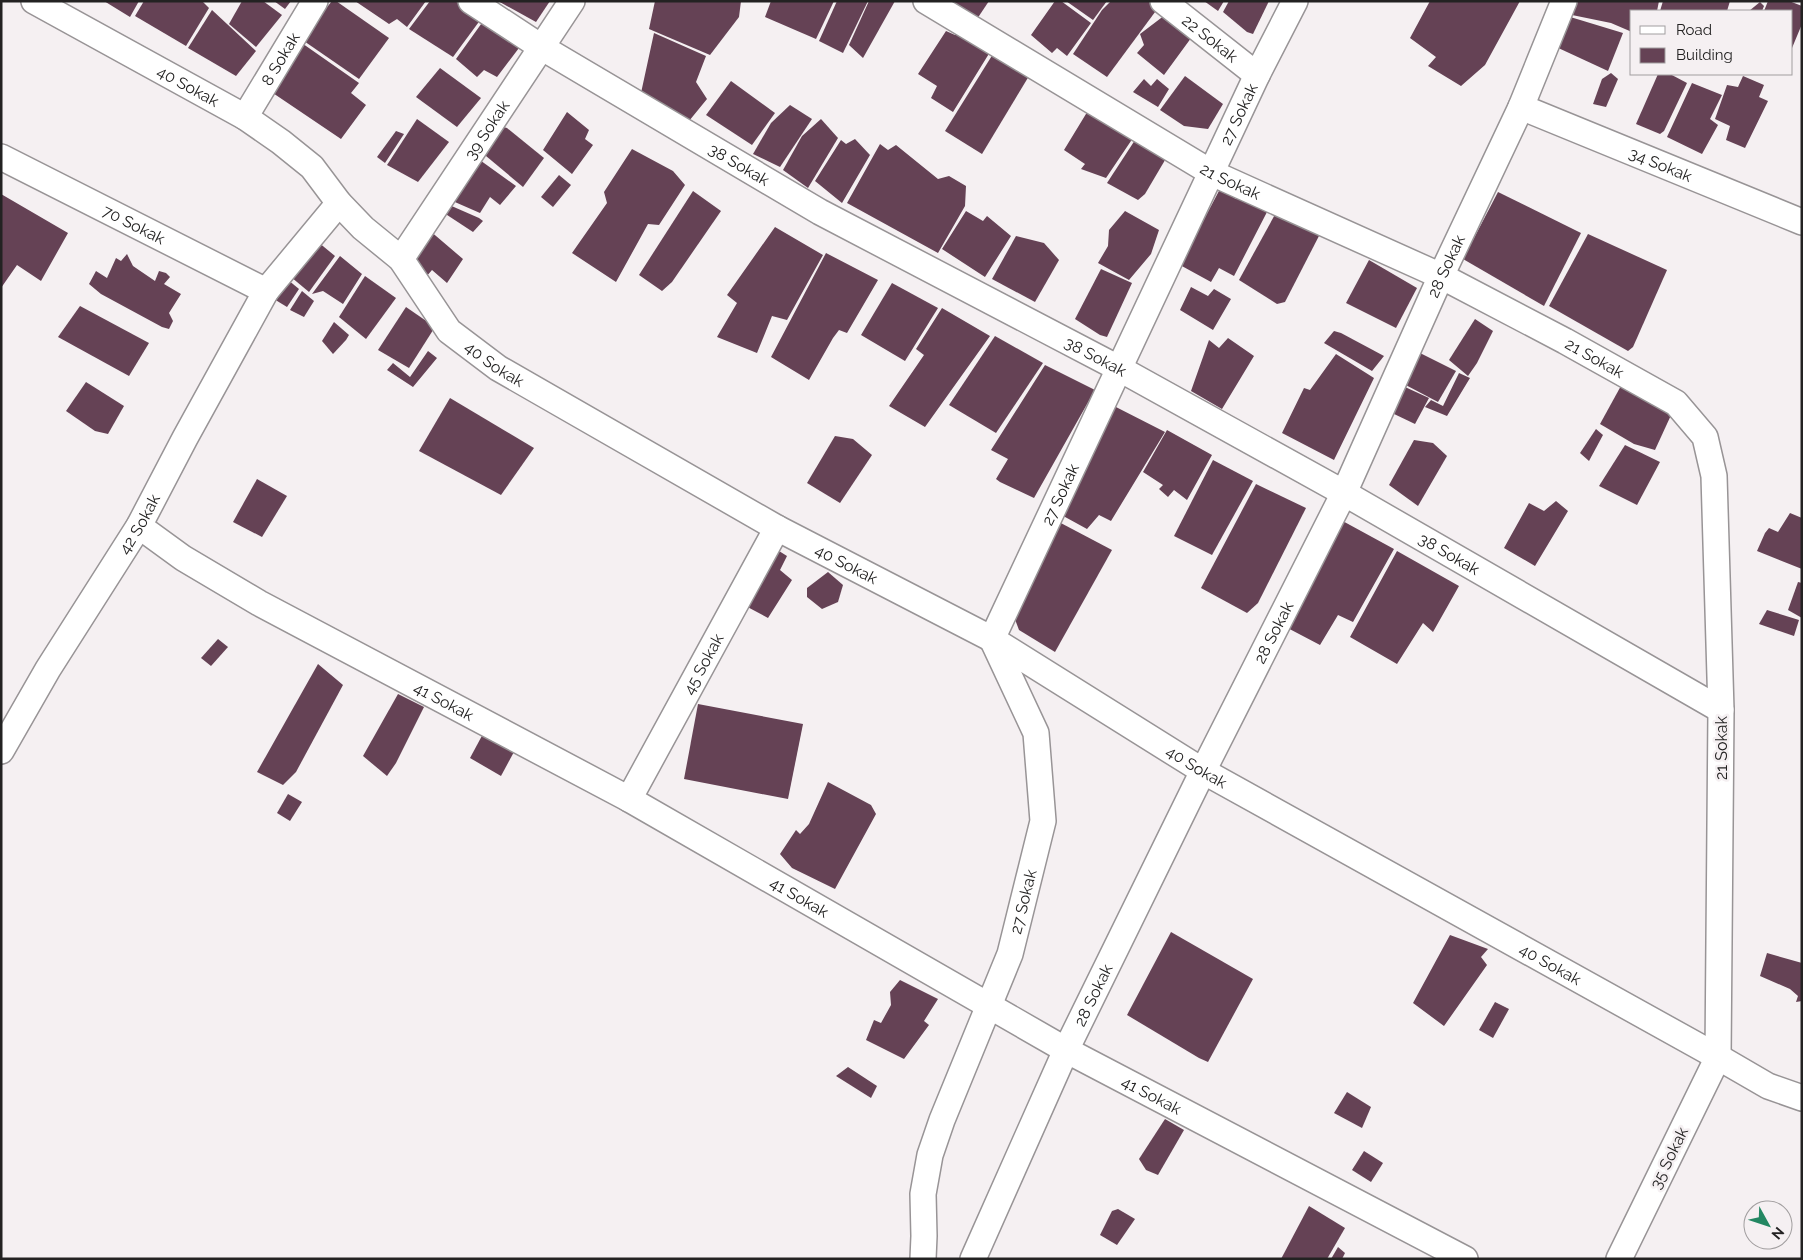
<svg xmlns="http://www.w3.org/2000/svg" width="1803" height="1260" viewBox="0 0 1803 1260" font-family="Raleway,sans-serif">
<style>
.building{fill:#654255}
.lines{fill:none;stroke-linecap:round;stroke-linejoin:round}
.street-casing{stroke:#989496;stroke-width:28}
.street{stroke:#fff;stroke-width:25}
.labels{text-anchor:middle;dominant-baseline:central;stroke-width:5;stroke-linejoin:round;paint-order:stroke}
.street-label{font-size:16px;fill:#232222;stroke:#f5f0f2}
</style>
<rect width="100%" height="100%" fill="#f5f0f2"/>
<g class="building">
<path d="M104,1H139L130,17Z"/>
<path d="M144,1H202L209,8L186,46L135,16Z"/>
<path d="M242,1H263L282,15L256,47L229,24Z"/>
<path d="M274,1H291L285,9Z"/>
<path d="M332,1H336L389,38L359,79L301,39Z"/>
<path d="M355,1H426L407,27L397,19L389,24Z"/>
<path d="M430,1H455L481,19L453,57L409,29Z"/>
<path d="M498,1H550L536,22Z"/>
<path d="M655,1H741L739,17L710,55L649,29Z"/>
<path d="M771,1H834L816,39L765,17Z"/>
<path d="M837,1H868L843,53L819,41Z"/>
<path d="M869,1H895L863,58L849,45Z"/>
<path d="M948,1H989L977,19Z"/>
<path d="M1055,1H1061L1091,23L1067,56L1057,48L1052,53L1031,35Z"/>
<path d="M1066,1H1107L1093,20Z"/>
<path d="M1111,1H1148L1158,8L1107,77L1073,54L1102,10Z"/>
<path d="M1204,1H1224L1218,11Z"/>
<path d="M1229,1H1269L1253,34L1247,32L1223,12Z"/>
<path d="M1430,1H1520L1485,65L1461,86L1428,66L1436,57L1410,38Z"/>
<path d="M1578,1H1659L1657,11H1632V32L1611,23L1572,15Z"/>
<path d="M1663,1H1730L1727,11H1660Z"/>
<path d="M1768,1H1789L1802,6V24L1792,48V11H1764Z"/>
<path d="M1760,2L1764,6L1762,11H1749Z"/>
<path d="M212,10L256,51L236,76L188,48Z"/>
<path d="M1165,15L1194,34L1164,75L1137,53L1144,45L1140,34Z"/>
<path d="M1567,16L1623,33L1608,71L1554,46Z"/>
<path d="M484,20L522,44L497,77L484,70L477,77L456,59Z"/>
<path d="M959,30L990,52L953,112L931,98L937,86L918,74L946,31L955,35Z"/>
<path d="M654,33L706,56L696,82L707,99L689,121L641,93Z"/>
<path d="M296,39L359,83L351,93L366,105L341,139L264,87Z"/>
<path d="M993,54L1029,76L982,154L945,131Z"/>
<path d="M440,68L481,98L457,127L416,97Z"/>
<path d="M1611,73L1618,79L1606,107L1593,104L1602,79Z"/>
<path d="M1658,74H1670L1687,83L1664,131L1660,134L1636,124Z"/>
<path d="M1185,76L1223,104L1208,129L1184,126L1160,110Z"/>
<path d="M1743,76L1764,85L1759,97L1768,101L1745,148L1726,140L1730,126L1715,119L1727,85L1738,87Z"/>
<path d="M1144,79L1151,86L1157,79L1169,89L1158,107L1133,92Z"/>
<path d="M731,81L775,113L752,145L706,115Z"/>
<path d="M1692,83L1722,95L1710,119L1718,125L1702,154L1667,137Z"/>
<path d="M790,105L812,119L780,167L753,154L771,123Z"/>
<path d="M1089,109L1135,135L1106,178L1081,169L1085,164L1064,150Z"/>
<path d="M567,112L589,130L585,139L593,145L572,174L543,150Z"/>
<path d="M417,119L449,142L418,182L387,165Z"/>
<path d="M821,119L838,138L808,188L783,170L802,136Z"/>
<path d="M500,126L507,128L544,158L523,187L480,151Z"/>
<path d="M396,131L404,134L385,163L377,157Z"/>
<path d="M1137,137L1168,155L1145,194L1138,200L1107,183Z"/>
<path d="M855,139L870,155L842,203L815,181L841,140L846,144Z"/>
<path d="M880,144L888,150L896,145L938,179L949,176L966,186L965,206L938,253L847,203Z"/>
<path d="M632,149L673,171L685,185L659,225L648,224L616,282L572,253L607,203L604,192Z"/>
<path d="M477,158L516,186L500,205L490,197L480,213L448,199Z"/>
<path d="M559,175L571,185L553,207L541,197Z"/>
<path d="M1220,189L1236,199L1240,194L1250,198L1267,212L1234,276L1219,268L1211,282L1180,265Z"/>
<path d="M693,191L721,211L672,282L662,291L639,275Z"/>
<path d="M1498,192L1581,233L1544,306L1463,259Z"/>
<path d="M1,194L68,233L41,281L17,265L1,288Z"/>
<path d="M447,204L479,218L483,221L473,232L441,211Z"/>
<path d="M1278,209L1321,232L1285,302L1277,304L1239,280Z"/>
<path d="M966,211L983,221L987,216L1011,236L985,277L942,249Z"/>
<path d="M1125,211L1159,230L1151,254L1129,280L1098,263L1108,246L1109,230Z"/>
<path d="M775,227L823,255L787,320L772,316L757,353L717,337L737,303L727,295Z"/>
<path d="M429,230L463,259L447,283L432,270L426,277L412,270L419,263L409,254Z"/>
<path d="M1588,234L1667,270L1633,347L1628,351L1549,306Z"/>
<path d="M1016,236L1044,243L1059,260L1035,302L992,279Z"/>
<path d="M318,242L335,256L309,292L285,272Z"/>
<path d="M826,253L878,280L847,333L839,330L833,338L809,380L771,357Z"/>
<path d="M127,254L133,266L155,281L159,271L166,273L170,277L164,284L181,294L169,313L173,321L169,329L162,327L101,294L89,284L96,271L107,278L116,258L121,261Z"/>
<path d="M340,256L362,274L343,304L323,291L312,294Z"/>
<path d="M1369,260L1417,288L1396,328L1346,303Z"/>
<path d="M1101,269L1132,283L1107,337L1100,335L1075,319Z"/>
<path d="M282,275L299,289L287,307L269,296Z"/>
<path d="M365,276L396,298L366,339L339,317Z"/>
<path d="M892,283L938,308L905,361L861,335Z"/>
<path d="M1191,287L1208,296L1214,289L1231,299L1213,330L1180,310Z"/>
<path d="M302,291L314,301L304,317L290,310Z"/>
<path d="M80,306L149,343L129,376L58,337Z"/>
<path d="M406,307L435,327L409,368L378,350Z"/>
<path d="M942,308L990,336L925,427L889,406L924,355L916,349Z"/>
<path d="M1475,319L1493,331L1477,363L1468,376L1449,360Z"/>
<path d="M334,322L349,335L346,340L333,354L322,341Z"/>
<path d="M1334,331L1341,333L1384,356L1372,371L1324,343Z"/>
<path d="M995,336L1043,363L996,433L949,405Z"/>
<path d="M1228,338L1254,356L1222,409L1191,391L1209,340L1219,348Z"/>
<path d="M428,351L437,358L413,387L387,370L393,363L410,377Z"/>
<path d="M1420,353L1456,371L1438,402L1400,382L1408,363Z"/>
<path d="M1336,354L1374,378L1334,460L1282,433L1304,388L1310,390Z"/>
<path d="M1045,365L1095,390L1034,498L1000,482L996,479L1008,459L991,450Z"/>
<path d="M1459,373L1470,378L1447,416L1425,407L1431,400L1443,406Z"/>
<path d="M86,382L124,406L108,434L95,431L66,411Z"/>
<path d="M1622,384L1672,413L1655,450L1634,444L1600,424Z"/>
<path d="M1405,387L1429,398L1415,424L1392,413Z"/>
<path d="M450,398L534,448L501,495L419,451Z"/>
<path d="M1112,405L1165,432L1111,521L1099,515L1087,529L1056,512Z"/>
<path d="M1596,429L1603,435L1589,461L1580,453Z"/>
<path d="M1167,430L1212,455L1187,500L1174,490L1168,497L1159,489L1163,485L1143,472Z"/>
<path d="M835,436L853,439L872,455L840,503L807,483Z"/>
<path d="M1414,440L1433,443L1447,456L1418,506L1389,485Z"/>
<path d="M1625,445L1660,462L1637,505L1599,486Z"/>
<path d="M1213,460L1253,481L1212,555L1174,536Z"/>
<path d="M257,479L287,496L262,537L233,522Z"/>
<path d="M1256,484L1306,508L1258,603L1247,613L1201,588Z"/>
<path d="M1556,501L1568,511L1535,566L1504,548L1529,503L1544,511Z"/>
<path d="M1790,513L1802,518V569L1757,551L1765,533L1769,528L1778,532Z"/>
<path d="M1339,519L1394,549L1353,622L1338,615L1320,645L1280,624Z"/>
<path d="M1057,521L1112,550L1055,652L1019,630L1010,606Z"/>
<path d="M771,546L787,556L780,570L792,580L768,618L740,603Z"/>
<path d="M1397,551L1459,586L1433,632L1423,623L1397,664L1350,637Z"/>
<path d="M828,572L843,585L838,602L822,609L807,597V588Z"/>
<path d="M1798,582L1802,583V618L1788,610Z"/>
<path d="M1767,610L1799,620L1794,636L1759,624Z"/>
<path d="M218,639L228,647L211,666L201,658Z"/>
<path d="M318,664L343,685L296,772L283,785L257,772Z"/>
<path d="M398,694L424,707L396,763L387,776L363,756Z"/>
<path d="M698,704L803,724L788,799L684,779Z"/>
<path d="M484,732L515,750L501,776L470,758Z"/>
<path d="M828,782L871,805L876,814L835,889L792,868L780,854L796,830L800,834L809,824Z"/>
<path d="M288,794L302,802L290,821L277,813Z"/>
<path d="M1171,932L1253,979L1208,1062L1199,1058L1127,1015Z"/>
<path d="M1450,935L1488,949L1481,957L1487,965L1444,1026L1413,1003Z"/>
<path d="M1767,953L1802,963V1001L1796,1002L1798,996L1790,989L1760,976Z"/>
<path d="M900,980L938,999L924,1021L929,1025L904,1059L866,1040L874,1020L881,1023L891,1005L890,992Z"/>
<path d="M1495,1002L1509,1009L1493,1038L1479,1030Z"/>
<path d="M848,1067L877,1086L871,1098L836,1076Z"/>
<path d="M1347,1092L1371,1107L1362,1128L1334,1113Z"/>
<path d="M1165,1119L1184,1130L1158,1175L1146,1170L1139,1159Z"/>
<path d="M1364,1151L1383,1163L1371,1182L1352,1170Z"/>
<path d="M1309,1206L1345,1228L1327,1259H1281Z"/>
<path d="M1118,1209L1135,1219L1117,1245L1100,1235L1112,1211Z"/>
<path d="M1338,1247L1345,1253L1342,1259H1331Z"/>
</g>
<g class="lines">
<defs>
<g id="street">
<path id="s1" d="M34,1L245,117L281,142L312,167L339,203L363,228L401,259L449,331L498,368L777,528L992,639L1203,771L1718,1057L1768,1086L1802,1098"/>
<path id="s2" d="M471,1L541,47L820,212L1120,369L1344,493L1721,710"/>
<path id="s3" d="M926,1L1212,173L1441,276L1565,341L1676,403L1705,437L1714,476L1721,710L1718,1057L1619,1259"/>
<path id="s4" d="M1163,1L1257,75"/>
<path id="s5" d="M1521,107L1802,222"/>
<path id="s6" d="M245,117L315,1"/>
<path id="s7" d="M1,157L266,291"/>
<path id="s8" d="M401,259L572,1"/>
<path id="s9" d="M139,526L183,558L259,603L629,799L1066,1050L1465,1259"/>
<path id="s10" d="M1,751L48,669L139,526L185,438L266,291L339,203"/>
<path id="s11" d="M629,799L777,528"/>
<path id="s12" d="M923,1259L924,1236L923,1194L930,1155L942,1120L1010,954L1043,821L1036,733L992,639L1257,75L1295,1"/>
<path id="s13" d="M973,1259L1066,1050L1203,771L1344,493L1441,276L1521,107L1564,1"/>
</g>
</defs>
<use href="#street" class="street-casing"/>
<use href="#street" class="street"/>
</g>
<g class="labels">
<g class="street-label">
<text stroke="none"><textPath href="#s4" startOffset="60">22 Sokak</textPath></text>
<text stroke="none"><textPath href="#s6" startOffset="68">8 Sokak</textPath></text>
<text stroke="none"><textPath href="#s1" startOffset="176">40 Sokak</textPath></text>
<text stroke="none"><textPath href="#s12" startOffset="1230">27 Sokak</textPath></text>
<text stroke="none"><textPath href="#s8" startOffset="155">39 Sokak</textPath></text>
<text stroke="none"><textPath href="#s2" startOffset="314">38 Sokak</textPath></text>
<text stroke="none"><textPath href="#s5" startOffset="151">34 Sokak</textPath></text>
<text stroke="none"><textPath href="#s3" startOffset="354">21 Sokak</textPath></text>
<text stroke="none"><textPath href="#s7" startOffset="149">70 Sokak</textPath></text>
<text stroke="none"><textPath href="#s13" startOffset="1100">28 Sokak</textPath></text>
<text stroke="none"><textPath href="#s2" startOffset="719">38 Sokak</textPath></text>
<text stroke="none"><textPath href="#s3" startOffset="759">21 Sokak</textPath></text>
<text stroke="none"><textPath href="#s1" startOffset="596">40 Sokak</textPath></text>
<text stroke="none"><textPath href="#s12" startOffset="810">27 Sokak</textPath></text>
<text stroke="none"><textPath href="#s10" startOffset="266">42 Sokak</textPath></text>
<text stroke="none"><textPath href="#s2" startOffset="1124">38 Sokak</textPath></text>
<text stroke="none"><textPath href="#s1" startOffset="1001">40 Sokak</textPath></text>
<text stroke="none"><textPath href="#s13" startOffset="695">28 Sokak</textPath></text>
<text stroke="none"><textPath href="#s11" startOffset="154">45 Sokak</textPath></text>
<text stroke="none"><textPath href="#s9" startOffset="352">41 Sokak</textPath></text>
<text transform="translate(1721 748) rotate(-90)">21 Sokak</text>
<text stroke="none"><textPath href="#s1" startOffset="1406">40 Sokak</textPath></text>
<text stroke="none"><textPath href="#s9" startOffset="758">41 Sokak</textPath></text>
<text stroke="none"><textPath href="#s12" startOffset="375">27 Sokak</textPath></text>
<text stroke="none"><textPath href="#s1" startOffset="1811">40 Sokak</textPath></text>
<text stroke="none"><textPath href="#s13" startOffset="290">28 Sokak</textPath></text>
<text stroke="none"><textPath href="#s9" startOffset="1162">41 Sokak</textPath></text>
<text transform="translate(1669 1158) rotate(-64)">35 Sokak</text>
</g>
</g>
<rect width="1803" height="1260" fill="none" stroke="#232222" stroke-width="5"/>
<rect x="1630" y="10" width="162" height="65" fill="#f5f0f2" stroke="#a19e9f"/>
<rect x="1640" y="26" width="25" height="8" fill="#ffffff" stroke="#a19e9f"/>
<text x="1676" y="35" font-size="15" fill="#232222">Road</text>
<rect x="1640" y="48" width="25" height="15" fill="#654255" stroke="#a19e9f"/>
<text x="1676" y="60" font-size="15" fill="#232222">Building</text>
<g transform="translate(1768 1225) rotate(130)"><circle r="24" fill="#f5f0f2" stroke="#a19e9f"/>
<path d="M0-4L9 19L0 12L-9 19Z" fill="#238762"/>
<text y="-8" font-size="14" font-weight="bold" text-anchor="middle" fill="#232222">N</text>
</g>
</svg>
